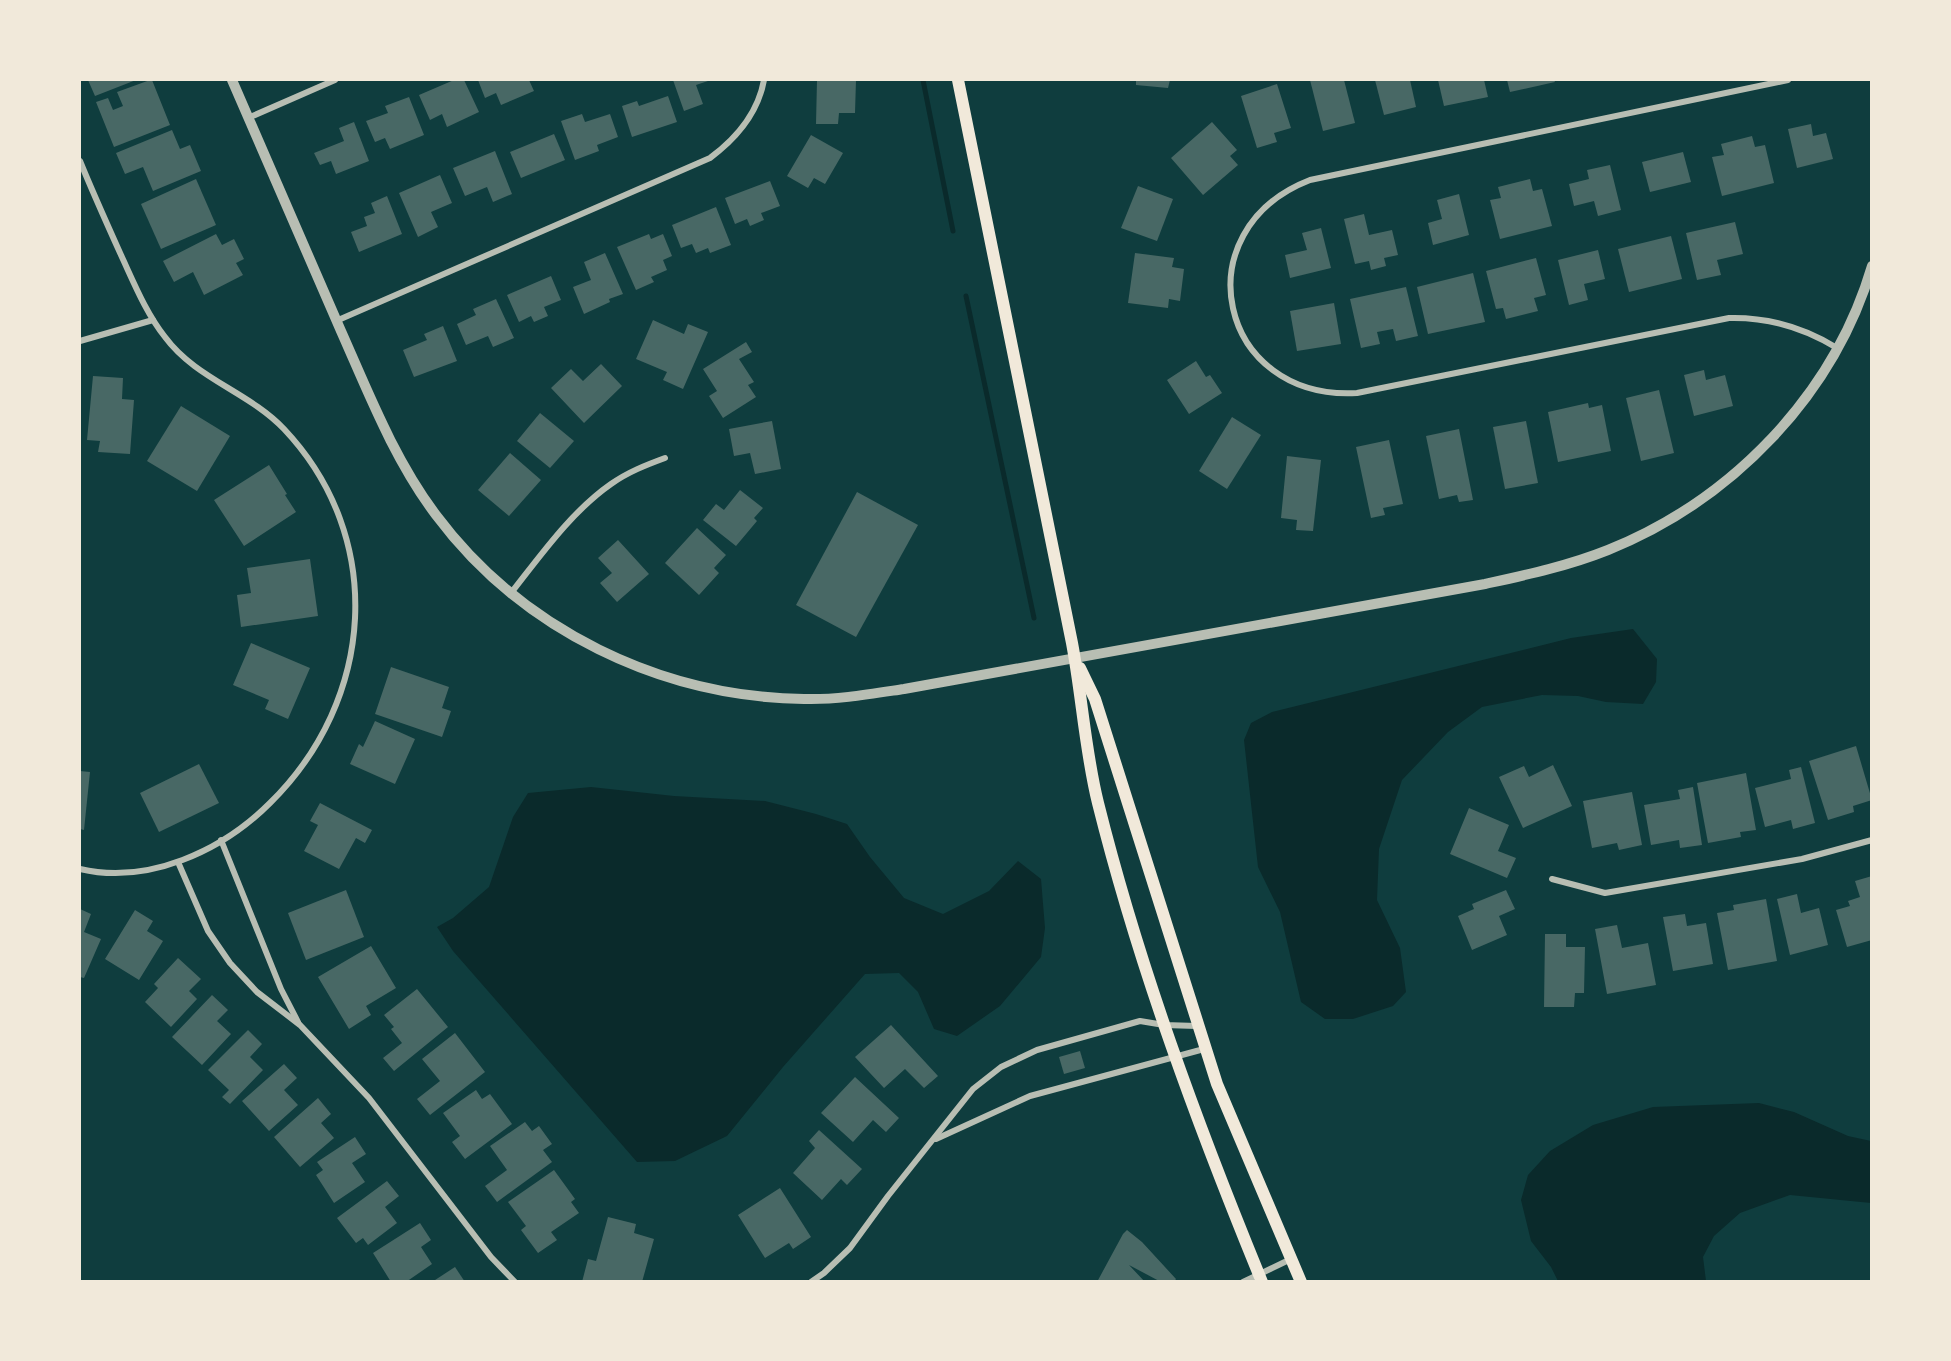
<svg xmlns="http://www.w3.org/2000/svg" width="1951" height="1361" viewBox="0 0 1951 1361" font-family="'Open Sans',sans-serif">
<style>
.water{fill:#0a2a2b}
.lines{fill:none;stroke-linecap:round;stroke-linejoin:round}
.stream{stroke:#0a2a2b;stroke-width:5}
.building{fill:#486865}
.minor{stroke:#b8beb3;stroke-width:6}
.tertiary{stroke:#b8beb3;stroke-width:10}
.secondary{stroke:#f1e9da;stroke-width:12}
</style>
<rect width="100%" height="100%" fill="#0f3d3e"/>
<g class="water">
<path d="M1633,629L1657,659L1656,682L1643,704L1606,702L1578,696L1542,695L1482,707L1448,732L1402,780L1379,849L1377,900L1400,948L1406,992L1393,1006L1353,1019H1325L1301,1002L1280,912L1258,867L1244,740L1251,723L1272,712L1571,638Z"/>
<path d="M591,787L674,796L765,801L816,814L847,824L870,857L904,898L943,914L989,891L1018,861L1041,879L1045,928L1041,957L1000,1006L957,1036L934,1029L918,992L899,973L865,974L783,1067L727,1136L675,1161L637,1162L453,951L437,927L453,918L489,887L513,817L528,793Z"/>
<path d="M1759,1103L1794,1112L1848,1136L1871,1141V1203L1790,1195L1740,1213L1714,1236L1703,1257L1706,1281H1558L1551,1267L1531,1241L1521,1200L1528,1175L1550,1151L1593,1125L1653,1107Z"/>
</g>
<g class="lines">
<g class="stream">
<path d="M923,80L953,231"/>
<path d="M966,296L1034,618"/>
</g>
</g>
<g class="building">
<path d="M88,80H136L95,96Z"/>
<path d="M150,80H152L170,125L114,147L96,102L108,98L113,110L123,106L117,92Z"/>
<path d="M454,80H464L479,112L447,127L442,114L430,120L419,95Z"/>
<path d="M478,80H529L534,91L501,105L496,93L485,98Z"/>
<path d="M673,80H711L696,85L703,104L684,111Z"/>
<path d="M817,80H856L855,113H839L838,124H816Z"/>
<path d="M1136,80H1170L1168,88L1136,85Z"/>
<path d="M1310,80H1344L1355,123L1323,131Z"/>
<path d="M1375,80H1410L1416,107L1384,115Z"/>
<path d="M1438,80H1484L1488,97L1444,106Z"/>
<path d="M1507,80H1554L1555,82L1510,92Z"/>
<path d="M1277,84L1291,128L1274,133L1277,142L1257,148L1241,96Z"/>
<path d="M668,96L677,122L632,137L622,106L637,101L639,106Z"/>
<path d="M409,97L424,135L390,149L385,138L375,142L366,121L388,113L385,106Z"/>
<path d="M582,114L585,122L610,114L618,137L597,145L599,151L575,160L561,121Z"/>
<path d="M354,122L369,161L336,174L331,161L320,165L314,153L344,141L339,128Z"/>
<path d="M1212,122L1237,150L1230,156L1238,165L1203,195L1171,158Z"/>
<path d="M1811,124L1813,136L1826,133L1833,159L1797,168L1788,129Z"/>
<path d="M172,130L180,149L190,145L201,171L153,191L143,167L125,174L116,153Z"/>
<path d="M554,134L565,160L521,178L510,152Z"/>
<path d="M811,135L843,153L825,184L814,178L808,188L787,176Z"/>
<path d="M1752,136L1755,147L1765,145L1774,183L1722,196L1712,157L1724,155L1721,144Z"/>
<path d="M495,151L512,194L493,202L487,187L465,196L453,168Z"/>
<path d="M1683,152L1691,182L1650,192L1642,162Z"/>
<path d="M1610,165L1621,210L1598,216L1594,201L1574,206L1569,184L1589,179L1587,170Z"/>
<path d="M440,175L452,203L431,212L438,227L418,237L399,193Z"/>
<path d="M196,179L216,225L161,249L141,204Z"/>
<path d="M1530,179L1533,191L1542,189L1552,226L1500,239L1490,200L1501,198L1498,187Z"/>
<path d="M770,181L780,206L761,213L764,220L750,226L747,219L735,224L725,198Z"/>
<path d="M1138,186L1173,199L1157,241L1121,228Z"/>
<path d="M1459,194L1469,235L1433,245L1428,223L1442,219L1437,200Z"/>
<path d="M387,196L402,234L359,252L351,232L367,226L364,217L375,213L371,203Z"/>
<path d="M716,207L731,245L710,253L708,248L696,253L692,244L681,248L672,225Z"/>
<path d="M1364,214L1369,235L1392,230L1398,255L1384,258L1386,266L1371,270L1369,261L1355,264L1344,219Z"/>
<path d="M1735,222L1743,254L1717,260L1721,275L1697,280L1686,233Z"/>
<path d="M1321,228L1331,268L1290,278L1285,255L1307,250L1302,233Z"/>
<path d="M216,234L222,245L234,239L244,259L236,263L243,275L204,295L193,272L174,282L163,261Z"/>
<path d="M649,234L651,239L663,234L672,256L663,260L667,270L651,277L654,282L636,290L617,247Z"/>
<path d="M1671,236L1682,279L1629,292L1618,249Z"/>
<path d="M1598,250L1605,279L1584,284L1588,300L1569,305L1558,260Z"/>
<path d="M605,253L623,294L609,299L610,302L584,314L573,287L591,280L584,262Z"/>
<path d="M1135,253L1174,258L1172,267L1184,269L1180,301L1169,299L1168,308L1128,303Z"/>
<path d="M1536,258L1546,295L1534,298L1538,311L1506,319L1503,308L1496,309L1486,271Z"/>
<path d="M1473,273L1485,322L1428,334L1417,287Z"/>
<path d="M551,276L561,300L544,307L548,316L534,322L531,316L519,322L507,295Z"/>
<path d="M1406,287L1418,336L1396,341L1393,329L1377,332L1380,344L1361,348L1350,299Z"/>
<path d="M496,299L514,338L493,347L488,336L466,345L457,324L476,315L473,309Z"/>
<path d="M1334,303L1341,344L1297,351L1290,311Z"/>
<path d="M653,320L684,334L688,324L708,332L683,389L663,380L667,372L636,359Z"/>
<path d="M443,326L457,361L414,377L403,350L427,340L424,334Z"/>
<path d="M746,342L752,352L739,359L754,382L748,385L756,397L723,418L709,396L717,391L703,369Z"/>
<path d="M1196,361L1206,377L1210,375L1222,393L1189,414L1167,380Z"/>
<path d="M601,364L622,386L584,423L551,388L571,369L583,381Z"/>
<path d="M1704,370L1706,380L1725,375L1733,406L1694,416L1684,375Z"/>
<path d="M93,376L123,378L122,399L134,400L130,454L98,452L100,441L87,440Z"/>
<path d="M1659,390L1674,453L1641,461L1626,398Z"/>
<path d="M1588,403L1589,408L1602,405L1611,451L1558,462L1548,412Z"/>
<path d="M181,406L230,436L197,491L147,461Z"/>
<path d="M540,413L574,441L550,468L517,441Z"/>
<path d="M1232,417L1261,435L1227,489L1199,471Z"/>
<path d="M772,421L781,469L755,474L750,453L734,456L729,429Z"/>
<path d="M1526,421L1538,483L1505,489L1493,427Z"/>
<path d="M1459,429L1473,500L1459,502L1457,495L1439,499L1426,436Z"/>
<path d="M1389,440L1403,504L1383,508L1385,515L1371,518L1356,447Z"/>
<path d="M510,453L541,480L509,516L478,490Z"/>
<path d="M1287,456L1321,460L1313,531L1296,530L1297,520L1281,518Z"/>
<path d="M269,465L287,494L285,495L296,512L244,546L214,500Z"/>
<path d="M740,490L763,508L754,518L757,521L736,546L703,520L716,504L724,510Z"/>
<path d="M857,492L918,525L856,637L796,605Z"/>
<path d="M697,528L726,555L714,568L719,573L699,595L665,563Z"/>
<path d="M618,540L649,574L617,602L600,583L612,573L598,558Z"/>
<path d="M310,559L318,616L241,627L237,595L251,593L247,568Z"/>
<path d="M251,643L310,668L288,719L265,709L269,700L233,685Z"/>
<path d="M391,667L449,687L442,708L451,711L442,737L375,714Z"/>
<path d="M375,721L415,739L395,784L350,764L359,744L363,747Z"/>
<path d="M1856,746L1872,800L1853,806L1854,812L1828,820L1809,761Z"/>
<path d="M199,764L219,803L159,832L140,793Z"/>
<path d="M1553,765L1572,806L1523,828L1499,777L1524,766L1529,777Z"/>
<path d="M1801,767L1815,823L1793,829L1791,820L1765,827L1755,788L1791,779L1789,770Z"/>
<path d="M80,771L90,772L84,830L80,829Z"/>
<path d="M1746,773L1756,830L1740,832L1741,837L1708,843L1697,783Z"/>
<path d="M1693,787L1702,845L1680,848L1679,840L1651,845L1644,805L1680,799L1678,790Z"/>
<path d="M1632,792L1642,845L1619,850L1617,843L1592,848L1583,801Z"/>
<path d="M320,803L372,830L365,843L356,838L339,869L304,851L318,825L310,821Z"/>
<path d="M1469,808L1509,825L1498,851L1516,858L1507,878L1450,854Z"/>
<path d="M1872,876V940L1847,947L1836,910L1850,906L1848,901L1860,897L1855,881Z"/>
<path d="M346,890L364,937L306,960L288,913Z"/>
<path d="M1506,890L1515,909L1499,916L1507,935L1472,950L1458,916L1474,909L1472,904Z"/>
<path d="M1797,894L1801,913L1819,908L1828,945L1790,955L1777,899Z"/>
<path d="M1766,899L1777,961L1728,970L1717,913L1734,910L1733,905Z"/>
<path d="M80,909L91,914L84,932L101,939L84,978L80,977Z"/>
<path d="M135,910L153,921L147,931L163,941L139,980L105,959Z"/>
<path d="M1685,914L1687,926L1706,923L1713,964L1673,971L1663,917Z"/>
<path d="M1617,925L1622,948L1648,943L1656,985L1607,994L1595,929Z"/>
<path d="M1545,934H1566V947H1585L1584,993H1575L1574,1007H1544Z"/>
<path d="M371,946L396,988L366,1006L371,1015L349,1029L318,977Z"/>
<path d="M178,958L201,979L189,991L197,999L171,1027L145,1002L158,988L154,984Z"/>
<path d="M417,989L448,1027L394,1071L383,1058L402,1043L391,1029L394,1027L384,1015Z"/>
<path d="M212,995L228,1010L217,1021L231,1034L202,1065L172,1037Z"/>
<path d="M891,1025L938,1076L924,1088L905,1069L884,1088L855,1057Z"/>
<path d="M248,1030L262,1044L250,1057L263,1070L230,1104L222,1097L229,1090L208,1070Z"/>
<path d="M455,1033L485,1072L430,1115L417,1099L440,1081L422,1059Z"/>
<path d="M1080,1051L1085,1068L1064,1074L1059,1057Z"/>
<path d="M284,1064L297,1078L284,1090L298,1105L269,1131L242,1101Z"/>
<path d="M855,1077L899,1118L886,1132L873,1120L853,1142L821,1113Z"/>
<path d="M476,1090L482,1099L490,1094L512,1124L465,1159L452,1142L460,1136L443,1113Z"/>
<path d="M318,1098L331,1114L321,1123L334,1138L300,1167L274,1137Z"/>
<path d="M525,1122L532,1131L539,1126L552,1144L543,1150L552,1162L497,1202L485,1186L507,1170L490,1146Z"/>
<path d="M819,1130L862,1169L847,1185L841,1179L822,1200L793,1173L815,1148L809,1141Z"/>
<path d="M355,1137L366,1154L352,1163L365,1182L334,1203L316,1175L323,1170L317,1162Z"/>
<path d="M554,1170L575,1199L571,1202L579,1213L551,1232L557,1240L538,1253L521,1230L526,1226L508,1202Z"/>
<path d="M387,1181L399,1196L385,1207L397,1223L368,1245L363,1238L356,1243L337,1218Z"/>
<path d="M780,1188L811,1237L793,1249L789,1243L765,1258L738,1215Z"/>
<path d="M608,1217L636,1224L634,1233L654,1239L642,1282H582L588,1259L596,1261Z"/>
<path d="M420,1223L431,1240L421,1247L432,1264L406,1282H391L373,1253Z"/>
<path d="M1127,1230L1142,1242L1176,1279L1174,1282H1161L1129,1265L1145,1282H1097L1123,1234Z"/>
<path d="M455,1267L465,1282H432Z"/>
</g>
<g class="lines">
<g class="minor">
<path d="M1788,80L1310,180C1181,230 1218,401 1357,393L1729,318C1769,317 1803,327 1837,348"/>
<path d="M248,118L335,80"/>
<path d="M80,161C93,193 107,224 121,255C134,283 146,313 165,337C196,379 249,392 284,429C387,538 375,700 270,803C222,851 148,885 80,869"/>
<path d="M336,321L710,158C737,138 758,113 764,80"/>
<path d="M80,341L153,320"/>
<path d="M511,593C541,555 571,512 611,484C628,472 646,465 665,458"/>
<path d="M221,840L281,989L298,1022"/>
<path d="M178,862L208,931L230,963L257,992L300,1025L369,1098L491,1257L515,1282"/>
<path d="M1552,879L1605,893L1802,859L1872,840"/>
<path d="M936,1139L1030,1096L1204,1049"/>
<path d="M811,1282L824,1273L850,1248L888,1196L973,1089L1001,1067L1037,1050L1140,1021L1164,1025L1197,1026"/>
<path d="M1243,1282L1291,1259"/>
</g>
<path class="tertiary" d="M232,80C268,163 304,247 341,331C369,394 394,459 436,515C522,630 661,697 804,699C837,700 871,694 904,689L1485,584C1526,575 1568,566 1608,550C1732,500 1834,395 1872,266"/>
<g class="secondary">
<path d="M958,80C997,267 1033,455 1072,643C1082,696 1085,751 1098,803C1139,967 1198,1126 1262,1282"/>
<path d="M1080,668L1095,699L1217,1084L1301,1282"/>
</g>
</g>
<rect width="1951" height="1361" fill="none" stroke="#f1e9da" stroke-width="162"/>
</svg>
